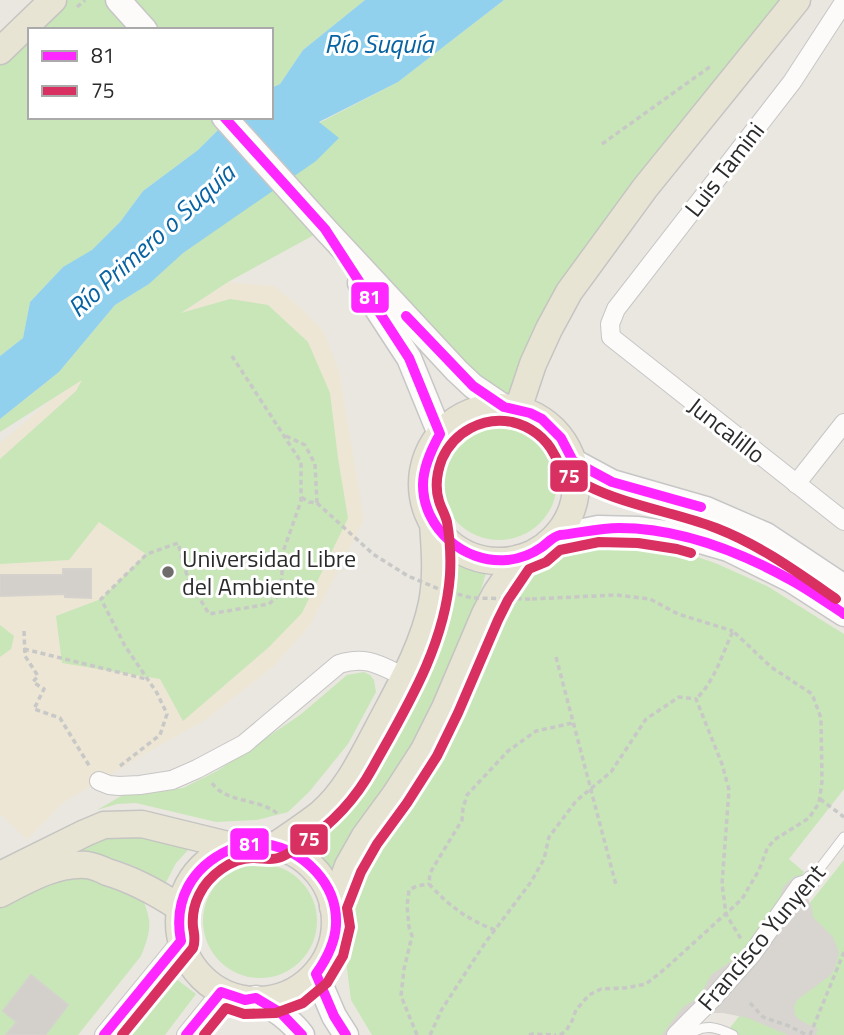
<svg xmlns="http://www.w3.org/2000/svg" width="844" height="1035" viewBox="0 0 844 1035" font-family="'Titillium Web',sans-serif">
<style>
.education{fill:#ede6d5}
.green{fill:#c8e6b8}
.plaza{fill:#d8d5d0}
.water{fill:#92d1ee}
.building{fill:#d3d0cc;stroke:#d5d2cd;stroke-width:2}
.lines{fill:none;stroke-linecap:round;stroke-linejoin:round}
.lane-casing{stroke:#c7c6c6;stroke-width:11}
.street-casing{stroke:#c7c6c6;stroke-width:20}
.secondary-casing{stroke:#c7c6c6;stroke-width:27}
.primary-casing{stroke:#c5c4c2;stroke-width:29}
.path{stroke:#c8c8c7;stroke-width:3.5;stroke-dasharray:5 3.5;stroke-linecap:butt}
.lane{stroke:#fcfbfa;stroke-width:9}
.street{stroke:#fcfbfa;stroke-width:18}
.secondary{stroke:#fcfbfa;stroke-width:24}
.primary{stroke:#e8e4d3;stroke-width:26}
.path-bridge{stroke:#c8c8c7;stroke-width:3.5;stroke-dasharray:5 3.5;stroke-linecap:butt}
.bus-1-casing{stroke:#fff;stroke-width:16}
.bus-2-casing{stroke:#fff;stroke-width:16}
.bus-1{stroke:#fe27ff;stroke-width:10}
.bus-2{stroke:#d93062;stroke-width:10}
.poi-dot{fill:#6e6d6b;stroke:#fff;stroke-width:2.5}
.labels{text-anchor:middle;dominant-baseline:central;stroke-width:6;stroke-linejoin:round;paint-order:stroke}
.street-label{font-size:24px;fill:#2b2b2b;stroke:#fff}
.poi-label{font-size:24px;fill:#2b2b2b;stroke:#fff;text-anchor:start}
.water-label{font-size:26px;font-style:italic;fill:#0863a3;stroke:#fff}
.line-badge{stroke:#fff;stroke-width:2.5}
.badge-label{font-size:19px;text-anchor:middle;font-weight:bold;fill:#fff}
</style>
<rect width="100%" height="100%" fill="#eae7e1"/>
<path class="education" d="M228,282L274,286L302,309L323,331L339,371L364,520L310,625L275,665L207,719L155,748L64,802L27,840L0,814V443L51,400Z"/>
<g class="green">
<path d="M53,0H365L303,50L280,84L271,88V30H30V117H231L198,150L143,191L120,222L92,251L63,267L30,302L23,338L0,356V51Z"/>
<path d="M504,0H797L645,188L504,407L325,229L228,282L181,313L230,299L268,305L308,342L330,393L338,458L348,518L302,613L269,647L183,721L160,679L62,663L56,616L101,599L146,554L99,522L69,560L0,564V459L76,391L82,380L0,432V419L59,372L115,305L149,284L319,123L398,82Z"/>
<circle cx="499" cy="482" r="58"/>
<path d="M622,541L667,547L715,563L767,586L844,634V789L789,859L804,872L745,947L672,1035H372L351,1000L346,961L355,903L373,850L435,756L514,580L561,552L584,545Z"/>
<path d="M454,565L486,573L466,640L440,693L390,787L332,873L321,852L313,844L364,775L414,684L438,632Z"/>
<path d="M0,625L14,636L11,649L0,657Z"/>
<path d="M364,672L370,675L374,680L376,692L348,744L309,792L288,812L257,820L216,822L136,803L117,804L97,810L123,795L141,791H160L183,788L217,771L300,715L347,675Z"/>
<path d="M116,830L189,849L176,863L164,886C131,861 110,854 68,854Z"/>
<path d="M844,860V1035H724L758,993L746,983Z"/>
<circle cx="260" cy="921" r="57"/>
<path d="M64,877L92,878L141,896C153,921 151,931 141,956L78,1035H0V906Z"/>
<path d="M167,972L196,994L165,1035H118Z"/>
</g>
<path class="plaza" d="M796,875L809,883L802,896L808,899L812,908L813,917L833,937L839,953L835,967L831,975L797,1000L794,1006L795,1015L800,1020L818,1029L816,1035H788L748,1018L723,1013H714L698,1020L684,1035H662L682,1008L694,1000L703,990L711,975L744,952L751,945L753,937L777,910L783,887Z"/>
<path class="water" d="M365,0H504L398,82L319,122L339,138L316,161L183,253L149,284L115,305L59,372L0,419V356L23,338L30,302L63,267L92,250L120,222L143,191L198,150L231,117H271V88L280,84L303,50Z"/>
<g class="building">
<path d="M63,569H91V598L65,597V594L0,596V575H63Z"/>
<path d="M31,975L68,1005L45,1035H6L17,1022L3,1011Z"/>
</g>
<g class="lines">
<defs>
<g id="lane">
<path d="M811,880L844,837"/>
<path d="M689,1035C704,1023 716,1027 733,1035"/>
</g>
<g id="street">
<path d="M844,2L792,82L616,309L610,324L611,337L844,521"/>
<path d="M796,484L844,423"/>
<path d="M99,781L109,785L119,786L140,785L172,780L197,769L244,744L339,664C367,655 381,666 405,677"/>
<path d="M104,1035L181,941"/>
<path d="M186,1035L221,992"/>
<path d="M676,1035L712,999L752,954L800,886L809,883L811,880"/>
</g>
<g id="secondary">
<path d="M118,0L145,30"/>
<path d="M224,117L325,229L457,371L473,386L504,407"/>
<path d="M360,283L409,358L440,434"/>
<path d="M573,461L612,482L706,509L766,535L844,587"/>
<path d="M554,537L598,528L639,529L680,535L728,549L791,580L844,614"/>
<path d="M316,974L334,1016L346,1035"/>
<path d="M256,998C274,1009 289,1018 302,1035"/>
</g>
<g id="primary">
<path d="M0,51L53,0"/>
<circle cx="499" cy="484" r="77"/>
<path d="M518,409L533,364L549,329L569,292L645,188L797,0"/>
<circle cx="257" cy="922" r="78"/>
<path d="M276,845C291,835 306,825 320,814C347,791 363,756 379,726C400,686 423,647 432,603C437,577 435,550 433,523"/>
<path d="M0,875L85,833L104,825L142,824L236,847"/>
<path d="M0,894C25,881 57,862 87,865C93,866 101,869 107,872C134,880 156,892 180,908"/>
<path d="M333,907L348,866L365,836L395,795L424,750L445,708L485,614L496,593L520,558"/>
</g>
</defs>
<use href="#lane" class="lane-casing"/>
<use href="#street" class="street-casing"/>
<use href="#secondary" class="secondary-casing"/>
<use href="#primary" class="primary-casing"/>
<g class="path">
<path d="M77,7L85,0"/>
<path d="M602,144L711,66"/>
<path d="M286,436L305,445L315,464L317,503L309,502L301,497"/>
<path d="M532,599L616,595L650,599L678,614L733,631"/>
<path d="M24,631L25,656L38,676L33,682L44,689L34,709L60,718L90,767"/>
<path d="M24,649L146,679"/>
<path d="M556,657L616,885"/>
<path d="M120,766L160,735L167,714L157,693L125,646L101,599L147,554L178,543L188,579L209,614L269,604L281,593L283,552L301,501V462L232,356"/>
<path d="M212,783C214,786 217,789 220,791C238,803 263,800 279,815"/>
<path d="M820,799L844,817"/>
<path d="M495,930C468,920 449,906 429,884L430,873L462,820L463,808L467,795L480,781L508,751L536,731L573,723"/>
<path d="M750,1003L763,1017L789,1026L807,1035"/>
<path d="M417,1035L401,996L404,969L412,936L409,927L407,906L409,890L417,886L429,884"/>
<path d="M430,1035L442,1009L485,943L531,882L544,859L549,837L576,801L611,772L646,719L679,697L696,699L722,764L729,790L722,884L726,914L741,939"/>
<path d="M529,1035L533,1034L556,1035"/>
<path d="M560,1035L566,1031L572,1021L576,1010L589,995L601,989L625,988L646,984L666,968L742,899L759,870L767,849L774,840L809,818L819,803L822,781L821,718L812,694L771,667L733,631C722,654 715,681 696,699"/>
<path d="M810,1035L844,952"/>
</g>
<use href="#lane" class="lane"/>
<use href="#street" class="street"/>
<use href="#secondary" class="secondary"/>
<use href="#primary" class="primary"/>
<path class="path-bridge" d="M317,503L373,554L408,576L439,589L472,598L532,599"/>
<defs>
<g id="bus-1">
<path d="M224,117L325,229L409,358L440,434C431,450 423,467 423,485C423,528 464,564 507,560C519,559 532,554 542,547C549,542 552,537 560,535C580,533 599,528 619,528C678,528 738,551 789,579C808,589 826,602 844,614"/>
<path d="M406,316L473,386L504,407L530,413L542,419L561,438L573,461L612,482L701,507"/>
<path d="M104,1035L181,941C173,900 192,867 229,850C239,845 253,842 265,844C304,850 338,884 336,925C335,943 326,960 316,974L334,1016L346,1035"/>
<path d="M186,1035L221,992L245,1000L256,998L281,1013L302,1035"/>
</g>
<g id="bus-2">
<path d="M122,1035L193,948C196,940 194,934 193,927C192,916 194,905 199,895C208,876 232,857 254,858C263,858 272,861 281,857C289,854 297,848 304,843C333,823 355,800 372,769C406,708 445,646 450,575C451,557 450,539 447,522C445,514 441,508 439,501C435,488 437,472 442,459C454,432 483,416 512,422C530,426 546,438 554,454C558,460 559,467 564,472C571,479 580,482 588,486C628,506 674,512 716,528C760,545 797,572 836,599"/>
<path d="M204,1035L226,1008L244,1014L276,1013L303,1003L327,983L343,956L350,927L347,908L361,872L377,844L407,803L437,756L458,713L498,620L508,600L529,569L546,562L560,550L599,542L638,543L677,549L691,553"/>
</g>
</defs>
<use href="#bus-1" class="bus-1-casing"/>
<use href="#bus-2" class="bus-2-casing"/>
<use href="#bus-1" class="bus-1"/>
<use href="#bus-2" class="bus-2"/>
</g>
<circle class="poi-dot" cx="168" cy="572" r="7"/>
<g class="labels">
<g class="street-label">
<text transform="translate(724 169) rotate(-52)">Luis Tamini</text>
<text transform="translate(727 430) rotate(38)">Juncalillo</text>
<text transform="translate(761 937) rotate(-50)">Francisco Yunyent</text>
</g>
<g class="poi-label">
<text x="182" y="558">Universidad Libre<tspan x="182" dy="28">del Ambiente</tspan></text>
</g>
<g class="water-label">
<text x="379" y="43">Río Suquía</text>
<text transform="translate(151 240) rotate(-42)">Río Primero o Suquía</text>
</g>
</g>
<g class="line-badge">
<rect x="350" y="281" width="40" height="33" rx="7" fill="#fe27ff"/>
<rect x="549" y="459" width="40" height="34" rx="7" fill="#d93062"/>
<rect x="289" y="823" width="40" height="33" rx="7" fill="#d93062"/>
<rect x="229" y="827" width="41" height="34" rx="7" fill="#fe27ff"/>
</g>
<g class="badge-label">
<text x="370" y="304">81</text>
<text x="569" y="483">75</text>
<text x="309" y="846">75</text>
<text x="250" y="851">81</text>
</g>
<rect x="28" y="28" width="245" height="91" fill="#ffffff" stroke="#aaaaaa" stroke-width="2"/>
<rect x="42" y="51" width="35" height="10" fill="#fe27ff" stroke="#aaaaaa" stroke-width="2"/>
<text x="91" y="63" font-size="21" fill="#2b2b2b">81</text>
<rect x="42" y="86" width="35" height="10" fill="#d93062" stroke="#aaaaaa" stroke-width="2"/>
<text x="91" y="98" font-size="21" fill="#2b2b2b">75</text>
</svg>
